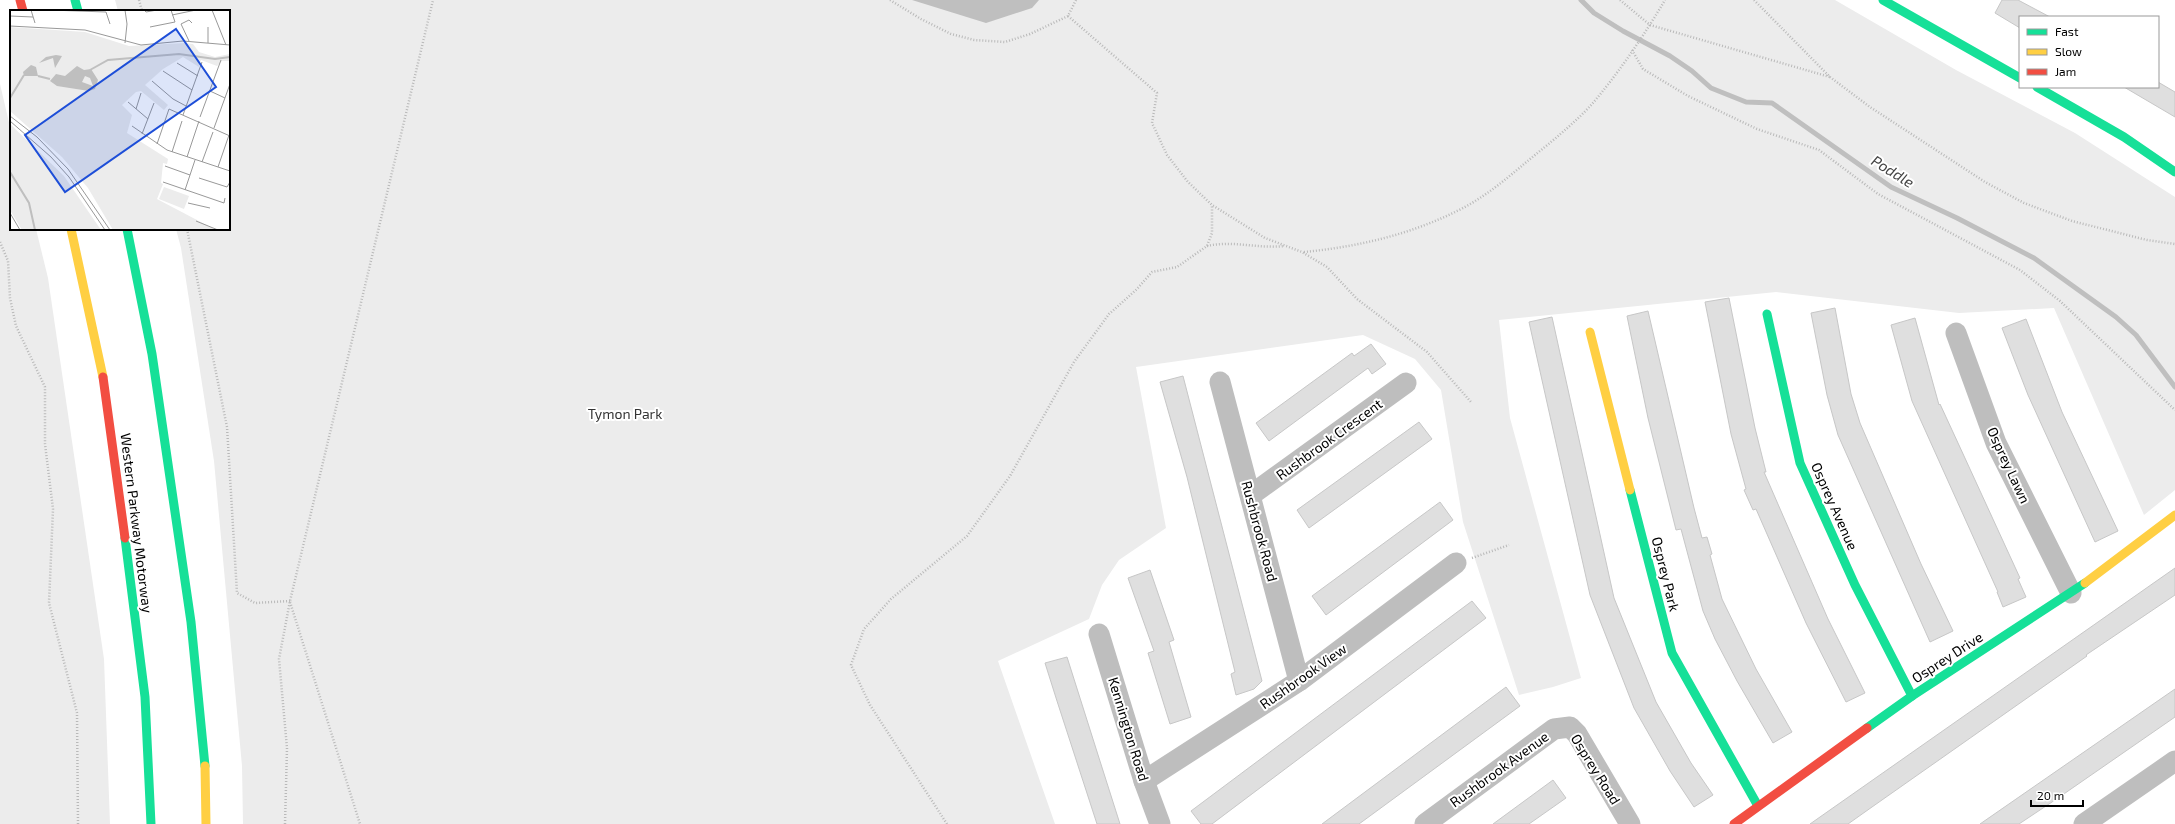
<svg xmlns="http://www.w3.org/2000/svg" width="2175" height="824" viewBox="0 0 2175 824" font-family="'Exo 2',sans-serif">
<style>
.green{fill:#ececec}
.water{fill:#bfbfbf}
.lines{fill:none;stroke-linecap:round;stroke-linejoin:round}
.stream{stroke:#bfbfbf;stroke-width:5}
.building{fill:#dfdfdf;stroke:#c7c7c7}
.path{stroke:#b9b9b9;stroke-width:2.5;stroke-dasharray:1 2;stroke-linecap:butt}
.street{stroke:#bebebe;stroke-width:21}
.fast{stroke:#16e098;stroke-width:9}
.slow{stroke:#ffcf43;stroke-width:9}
.jam{stroke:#f24e42;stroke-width:9}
.labels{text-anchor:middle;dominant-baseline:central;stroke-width:4;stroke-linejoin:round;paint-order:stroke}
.park-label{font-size:14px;fill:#333;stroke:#fff}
.street-label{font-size:14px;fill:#000;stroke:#fff}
.water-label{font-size:15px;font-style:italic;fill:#444;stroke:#fff}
.inset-river{fill:none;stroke:#bfbfbf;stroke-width:2}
.inset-road{fill:none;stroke:#999;stroke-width:1}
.view{fill:#1d4ed8;fill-opacity:0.15;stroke:#1d4ed8;stroke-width:2}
.inset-edge{fill:none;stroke:#000;stroke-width:2}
</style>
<rect width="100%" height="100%" fill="#fff"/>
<g class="green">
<path d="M115,0H1835L1956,70L2075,133L2175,197V490L2144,515L2054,308L1959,313L1776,292L1499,320L1510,418L1581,678L1553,687L1519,695L1463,522L1441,390L1415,359L1363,335L1136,367L1166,528L1119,560L1102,585L1089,619L998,661L1055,824H243L242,766L214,461L181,248L176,229H229V11H118Z"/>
<path d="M0,84L11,131V229H36L48,278L104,659L110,824H0Z"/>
</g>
<path class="water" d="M912,0H1039L1032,8L986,23Z"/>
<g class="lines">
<path class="stream" d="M1581,0L1594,13L1623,31L1670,56L1692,71L1711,88L1746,102L1772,103L1891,187L1957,218L2034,258L2116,317L2136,335L2175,387"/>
</g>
<g class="building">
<path d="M2002,0H2018L2050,17H2020V28L1995,13Z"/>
<path d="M2158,82L2175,92V117L2124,87H2158Z"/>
<path d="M1729,298L1755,428L1766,472H1764L1828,619L1865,693L1846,702L1806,623L1756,509L1753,510L1744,490L1746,489L1731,434L1705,302Z"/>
<path d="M1835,308L1851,394L1860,423L1921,564L1953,631L1930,642L1838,435L1827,395L1811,313Z"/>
<path d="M1648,311L1694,508L1702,538L1707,537L1712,554L1710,555L1722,599L1756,669L1792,732L1773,743L1737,681L1715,639L1703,611L1681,529L1676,530L1648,418L1627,316Z"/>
<path d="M1552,317L1614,598L1656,702L1691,763L1713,795L1694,807L1670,771L1634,708L1590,595L1529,322Z"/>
<path d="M1915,318L1939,405L1940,404L1964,456L2020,578L2018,579L2026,597L2003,607L1997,592H1998L1912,401L1891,325Z"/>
<path d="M2026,319L2062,412L2118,531L2095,542L2028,395L2002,328Z"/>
<path d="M1371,344L1386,364L1372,374L1368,368L1269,441L1256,423L1352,353L1354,356Z"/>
<path d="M1183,376L1262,681L1254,689L1236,695L1231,674L1235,672L1187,477L1160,382Z"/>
<path d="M1419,422L1432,439L1309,528L1297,510Z"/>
<path d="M1440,502L1453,520L1326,615L1312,596Z"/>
<path d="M2175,568V595L2086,655L2087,656L1872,807L1848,824H1810Z"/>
<path d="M1150,570L1174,640L1169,642L1191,717L1170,724L1148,653L1154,651L1128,578Z"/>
<path d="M1472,601L1486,618L1212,824H1201L1191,811Z"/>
<path d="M1067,657L1099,758L1120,824H1097L1057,701L1045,663Z"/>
<path d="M1506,687L1520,706L1359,824H1322Z"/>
<path d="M2175,689V717L2058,798L2019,824H1980Z"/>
<path d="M1553,780L1566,798L1529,824H1493Z"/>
</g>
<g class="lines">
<g class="path">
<path d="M139,0L142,11"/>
<path d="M890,0L921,19L951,34L974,40L1005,42L1030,34L1068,16L1076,0"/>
<path d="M1620,0L1650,25L1830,77"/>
<path d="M1754,0L1830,77L1870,107L1985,182L2024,203L2072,221L2147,240L2175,244"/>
<path d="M1068,16L1157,93L1152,123L1167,155L1188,182L1212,205L1265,238L1302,252L1327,267L1357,299L1427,352L1471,402"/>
<path d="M1632,50L1643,69L1688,96L1757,129L1819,150L1878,194L2020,270L2060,301L2175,410"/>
<path d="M187,229L227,427L237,593L255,603L290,601"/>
<path d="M0,242L8,261L10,298L16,326L45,387V444L53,509L49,603L77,713L78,824"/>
<path d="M1207,246C1233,240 1258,249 1284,246"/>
<path d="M1304,252C1356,247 1409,235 1457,211C1482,199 1504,181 1524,164C1547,145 1572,126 1592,104C1618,74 1645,34 1665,0"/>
<path d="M1472,558L1509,545"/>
<path d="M290,602L360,824"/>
<path d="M285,824L287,748L279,659L290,601L433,0"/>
<path d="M947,824L870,705L851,665L864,629L891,599L967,536L1010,476L1074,362L1109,314L1137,289L1152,272L1177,267L1207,246L1212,233V205"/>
</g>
<g class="street">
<path d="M1956,333L1996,443L2071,593"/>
<path d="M1220,382L1299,681"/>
<path d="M1251,495L1406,383"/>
<path d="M1099,634L1144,781L1160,824"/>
<path d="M1144,781L1299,681L1456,563"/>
<path d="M1425,824L1554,729L1570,727L1577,734L1630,824"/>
<path d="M2084,824L2175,761"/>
</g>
<g class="fast">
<path d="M75,0L78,11"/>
<path d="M1883,0L2020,78"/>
<path d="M2037,87L2124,137L2175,172"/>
<path d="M127,229L152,354L191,622L205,766"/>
<path d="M1767,314L1800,463L1855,585L1912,696"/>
<path d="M1630,490L1672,653L1758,806"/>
<path d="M125,538L145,697L151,824"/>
<path d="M1867,728L1912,696L2085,583"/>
</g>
<g class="slow">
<path d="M71,229L103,377"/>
<path d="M1590,332L1630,490"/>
<path d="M2085,583L2175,515"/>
<path d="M205,766L206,824"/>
</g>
<g class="jam">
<path d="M20,0L23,11"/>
<path d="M103,377L125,538"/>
<path d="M1734,824L1867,728"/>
</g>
</g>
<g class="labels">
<g class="park-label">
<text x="625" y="413">Tymon Park</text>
</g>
<g class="street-label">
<text transform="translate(1329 439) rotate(-36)">Rushbrook Crescent</text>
<text transform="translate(2009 465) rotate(65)">Osprey Lawn</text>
<text transform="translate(1835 506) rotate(66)">Osprey Avenue</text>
<text transform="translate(137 523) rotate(83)">Western Parkway Motorway</text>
<text transform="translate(1260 531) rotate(75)">Rushbrook Road</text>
<text transform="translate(1666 574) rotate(76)">Osprey Park</text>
<text transform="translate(1947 657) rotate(-33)">Osprey Drive</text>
<text transform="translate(1303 676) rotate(-35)">Rushbrook View</text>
<text transform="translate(1129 729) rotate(73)">Kennington Road</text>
<text transform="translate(1499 769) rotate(-36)">Rushbrook Avenue</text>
<text transform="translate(1596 769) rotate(58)">Osprey Road</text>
</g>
<g class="water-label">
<text transform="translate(1893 171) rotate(32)">Poddle</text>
</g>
</g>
<g transform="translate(10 10)">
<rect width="220" height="220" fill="#fff"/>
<path d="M0,17L75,22L119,36L175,33L183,34L189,42L205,47L220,44V51H212L207,56L191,50L189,57L173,47L153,59L135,75L158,95L154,100L131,81L126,82L112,95L122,105L117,123L158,149L157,154L153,153L151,173L153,174L147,189L206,220H103L78,178L52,147L0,101ZM0,114L54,166L91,220H12L0,200ZM154,177L179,186L174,199L149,189Z" fill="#ececec"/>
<path d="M46,45L52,46L45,58L43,48L29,53L36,47ZM21,55L26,57L28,66H14L13,62ZM67,56L74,60L81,59L88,70L85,79L79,81L47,76L40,71L46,64L55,66ZM75,66L80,68L83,76L72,72Z" fill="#bfbfbf" fill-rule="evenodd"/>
<path class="inset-river" d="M80,60L98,50L169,44L205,49L220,47M28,66L40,69M0,88L14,65M0,162L19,193L25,220"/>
<path class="inset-road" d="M21,0L25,13M40,0L96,2M115,0L117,14L115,33M134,0L136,2L147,0M202,0L216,35M96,2L100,14M162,5L186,0M0,6L23,7M0,16L75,20L131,35L173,31L220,35M140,17L165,12L161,0M198,17V33M179,31L171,14L179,10L182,13M167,53L188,66M153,61L182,80M142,71L163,89L176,96M200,81L215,88M118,92L138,109M126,99L131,83M173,105L192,52M0,106L27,127L58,159L100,220M190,107L211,50M0,111L41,147L59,167L95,220M122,116L157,140L220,161M204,118L220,74M132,124L144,93M147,134L159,99L220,126M162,142L172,111M177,147L189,111M192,152L203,122M155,156L180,165M208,157L219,125M189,168L217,177L220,172M153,172L214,193L215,188M175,180L185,150M178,193L200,198M0,203L10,220M186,211L208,220"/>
<path class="view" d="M166,19L206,77L55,182L15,125Z"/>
<rect width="220" height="220" class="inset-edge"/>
</g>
<rect x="2019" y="16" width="140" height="72" fill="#ffffff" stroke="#999999"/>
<rect x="2027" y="29" width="20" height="6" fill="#16e098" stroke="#999999"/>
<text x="2055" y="36" font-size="12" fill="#000000">Fast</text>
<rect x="2027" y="49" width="20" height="6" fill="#ffcf43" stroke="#999999"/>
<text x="2055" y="56" font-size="12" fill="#000000">Slow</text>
<rect x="2027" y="69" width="20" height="6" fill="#f24e42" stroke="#999999"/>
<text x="2055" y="76" font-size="12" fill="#000000">Jam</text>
<path d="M2031 800v6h52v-6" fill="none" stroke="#000000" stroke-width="2"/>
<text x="2037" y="800" font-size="12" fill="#000000" stroke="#ffffff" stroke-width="3" paint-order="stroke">20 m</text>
</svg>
